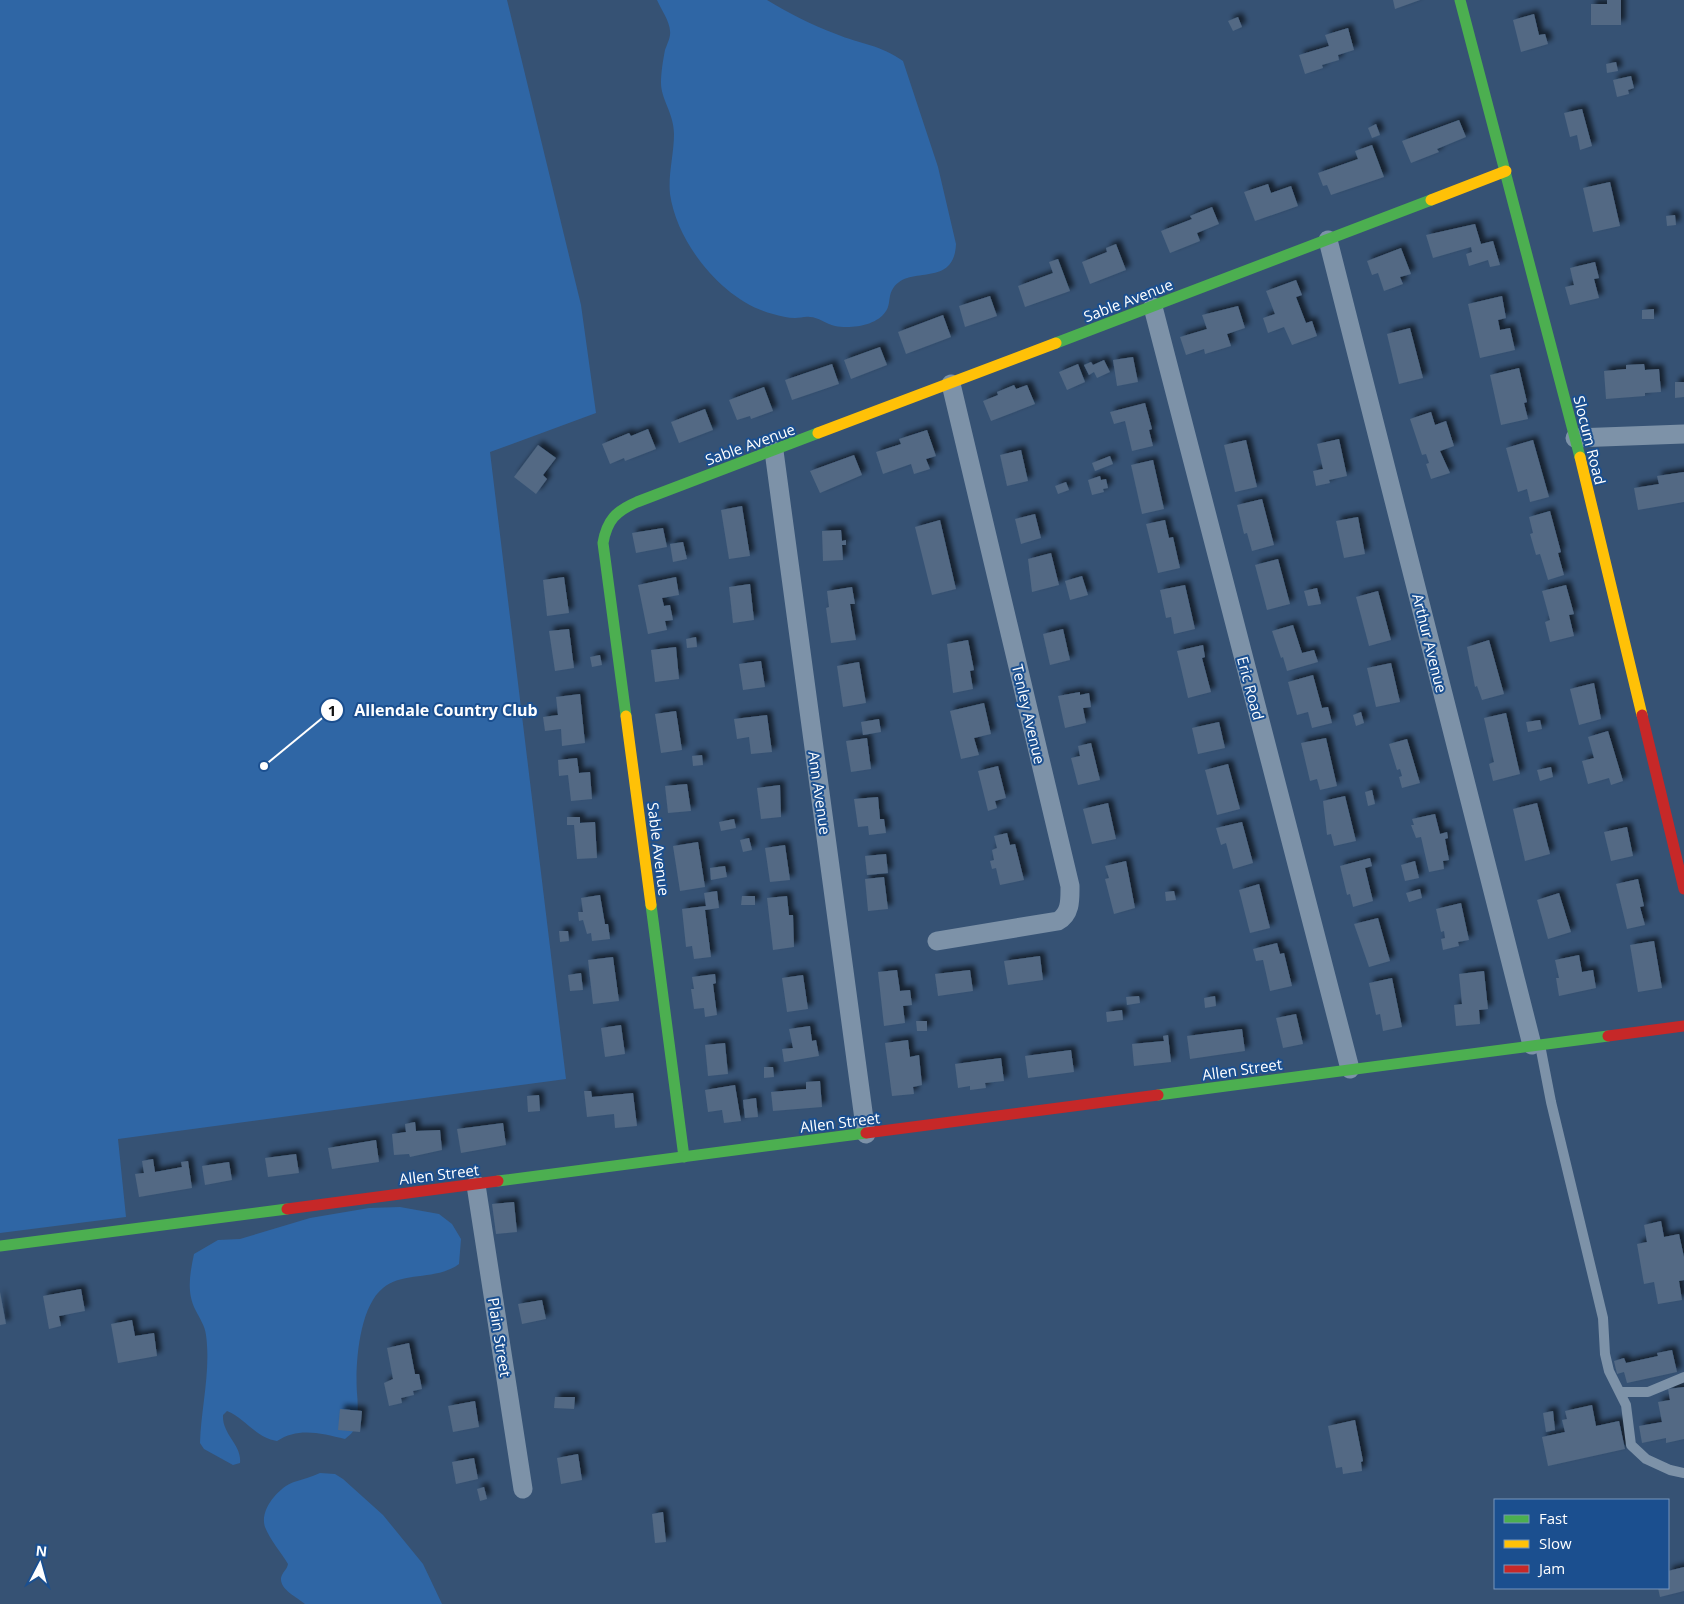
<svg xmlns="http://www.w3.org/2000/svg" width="1684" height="1604" viewBox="0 0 1684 1604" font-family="'Open Sans',sans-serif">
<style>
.green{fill:#2f66a5}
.building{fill:#526984;filter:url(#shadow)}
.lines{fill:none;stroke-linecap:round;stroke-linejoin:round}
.lane{stroke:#7d92a8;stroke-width:10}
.street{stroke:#7d92a8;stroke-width:19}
.fast{stroke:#4caf50;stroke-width:11}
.slow{stroke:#ffc107;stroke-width:11}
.jam{stroke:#c62828;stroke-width:11}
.labels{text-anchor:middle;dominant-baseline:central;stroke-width:4;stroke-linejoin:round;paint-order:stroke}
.street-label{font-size:15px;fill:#fff;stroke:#1b4f8f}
.leader{fill:none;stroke:#fff;stroke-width:2}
.callout-dot{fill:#fff;stroke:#1b4f8f;stroke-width:2}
.mark-label{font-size:15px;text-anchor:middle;font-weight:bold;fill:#111}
.callout-label{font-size:16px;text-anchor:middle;font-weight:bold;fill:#fff;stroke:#1b4f8f;stroke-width:4;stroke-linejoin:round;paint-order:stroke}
</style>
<defs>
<filter id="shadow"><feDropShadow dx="4.5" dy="-4.5" stdDeviation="2.5" flood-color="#0009"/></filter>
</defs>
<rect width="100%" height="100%" fill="#365274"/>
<g class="green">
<path d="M0,0H507L581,305L596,413L490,452L566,1079L118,1139L126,1217L0,1233Z"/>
<path d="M657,0H767C788,13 812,25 836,34C860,44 881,45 903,61L938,167L956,244C954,293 900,259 890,296C889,301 889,307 886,311C877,326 850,329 835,326C826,324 818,317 810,317C805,316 800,318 795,318C788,318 780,316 773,314C724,302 677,244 670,194C668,174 674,154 674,134C674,114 661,99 661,83C661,73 663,60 665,50C667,44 671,37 670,31C670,22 661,9 657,0Z"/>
<path d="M400,1207L439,1214L452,1224L461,1239L459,1264C436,1281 403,1271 383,1288C359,1307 355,1365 357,1393C358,1405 359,1419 353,1431C352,1434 348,1436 345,1439C321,1433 298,1427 277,1441C256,1438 245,1418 227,1411L223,1415C222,1435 242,1444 240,1463L233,1465L204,1449L200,1443C201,1408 211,1371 206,1335C205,1326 200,1319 196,1311C186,1293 190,1273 194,1254L218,1240L240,1239L310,1218L369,1208Z"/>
<path d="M320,1473L335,1474L343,1479L383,1515L423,1564L442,1604H305C297,1597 280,1590 281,1578C282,1572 287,1570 288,1564C281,1552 270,1540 265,1527C259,1510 279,1487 294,1482C303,1479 311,1477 320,1473Z"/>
</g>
<g class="building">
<path d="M1393,0H1420L1395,9Z"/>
<path d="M1607,0H1621V25H1591V4H1607Z"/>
<path d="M1534,14L1539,35L1545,34L1548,44L1521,52L1513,20Z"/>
<path d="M1238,17L1242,27L1233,31L1228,21Z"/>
<path d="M1348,28L1354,50L1338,55L1339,60L1322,65L1323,68L1305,74L1299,55L1329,46L1325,35Z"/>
<path d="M1616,62L1618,71L1607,73L1606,64Z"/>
<path d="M1631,76L1634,88L1628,90L1629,94L1617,97L1613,80Z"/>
<path d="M1582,109L1592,146L1580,150L1577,135L1570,137L1564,113Z"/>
<path d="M1459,120L1466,137L1437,149L1439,152L1411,163L1402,141Z"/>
<path d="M1376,124L1380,135L1372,138L1368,128Z"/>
<path d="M1372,145L1384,177L1331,195L1327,185L1323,186L1318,173L1358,159L1355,151Z"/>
<path d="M1610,182L1620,226L1593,232L1583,188Z"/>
<path d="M1268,184L1271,193L1291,186L1298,206L1255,221L1244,192Z"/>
<path d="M1212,207L1219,224L1197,233L1200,241L1170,253L1161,231L1192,219L1190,216Z"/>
<path d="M1675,215L1676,225L1667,226L1666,216Z"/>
<path d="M1475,224L1481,244L1493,241L1500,265L1490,267L1488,260L1469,266L1466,254L1472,252L1471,247L1433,258L1426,235Z"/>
<path d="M1116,244L1126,270L1090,284L1082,262L1107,252L1106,248Z"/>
<path d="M1401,248L1411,274L1400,277L1403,284L1384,291L1378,273L1372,275L1367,261Z"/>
<path d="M1058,259L1070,291L1025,307L1018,286L1053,273L1049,262Z"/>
<path d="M1595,262L1599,278L1594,279L1599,298L1570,305L1565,287L1574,285L1570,268Z"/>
<path d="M1296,280L1302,295L1296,297L1306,323L1312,321L1317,336L1292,345L1284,327L1268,333L1263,318L1275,314L1266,291Z"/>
<path d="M990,296L997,316L965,327L959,306Z"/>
<path d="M1502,296L1506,318L1498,320L1500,330L1510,328L1515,350L1480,358L1468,304Z"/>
<path d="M1238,306L1245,328L1227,334L1231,346L1205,354L1204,349L1186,355L1180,337L1207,329L1202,315Z"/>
<path d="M1654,309V319H1642V310Z"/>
<path d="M943,315L951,337L906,354L898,332Z"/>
<path d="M1410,328L1423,378L1399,384L1387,334Z"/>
<path d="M880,347L887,365L851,379L844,360Z"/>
<path d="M1133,357L1138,382L1117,386L1113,360Z"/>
<path d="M1104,360L1110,372L1097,378L1094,372L1089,375L1084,365L1091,362L1093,365Z"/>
<path d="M832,364L839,384L792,400L785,380Z"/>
<path d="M1078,364L1085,382L1067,390L1059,372Z"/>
<path d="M1644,364L1645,370L1659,369L1661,392L1645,393V396L1606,399L1604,371L1626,369V365Z"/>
<path d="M1519,368L1527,402L1524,403L1528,419L1501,425L1490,375Z"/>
<path d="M1675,382H1684V397L1675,398Z"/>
<path d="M1014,385L1016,389L1027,385L1035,404L991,421L983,401L998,395L997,392Z"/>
<path d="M764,387L773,411L751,419L750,416L737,420L729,400Z"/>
<path d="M1145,403L1152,429L1149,430L1153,446L1132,451L1125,421L1114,424L1110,412Z"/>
<path d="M705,409L713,430L679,443L671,422Z"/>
<path d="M1431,412L1435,425L1446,421L1454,446L1440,451L1450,473L1431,479L1426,464L1429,463L1426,454L1422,455L1410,419Z"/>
<path d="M648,429L656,449L625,461L624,458L610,464L602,444L629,433L631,436Z"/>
<path d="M927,430L936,456L926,459L930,469L914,474L911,464L883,474L876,452L901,444L899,439Z"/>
<path d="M1339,439L1347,476L1329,480L1330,483L1316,486L1313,471L1323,469L1317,444Z"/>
<path d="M1246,440L1257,487L1235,492L1224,445Z"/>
<path d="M1533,440L1549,497L1530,502L1527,489L1518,492L1506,448Z"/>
<path d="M538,445L556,458L543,475L547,479L536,494L514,477Z"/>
<path d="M1021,450L1028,481L1007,486L1000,455Z"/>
<path d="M854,455L862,475L820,493L810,471Z"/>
<path d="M1110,456L1113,464L1095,471L1092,463Z"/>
<path d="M1153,460L1164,509L1142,514L1131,465Z"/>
<path d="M1684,472V502L1638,510L1634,488L1659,484L1657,476Z"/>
<path d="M1100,476L1101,480L1106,479L1108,488L1103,489L1104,492L1092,495L1088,480Z"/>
<path d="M1066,482L1069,490L1058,494L1055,486Z"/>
<path d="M1262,499L1274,545L1252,551L1247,533L1244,534L1237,505Z"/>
<path d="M742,506L750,556L729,559L721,510Z"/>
<path d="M1550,511L1561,552L1558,553L1564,575L1548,580L1540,554L1536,555L1530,534L1533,533L1529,517Z"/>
<path d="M1035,514L1041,538L1021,544L1015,519Z"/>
<path d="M1358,517L1365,554L1344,558L1336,521Z"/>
<path d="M940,520L956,589L932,595L915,527Z"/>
<path d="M1165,520L1169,538L1173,537L1180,568L1158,573L1146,524Z"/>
<path d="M663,528L667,547L636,553L632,533Z"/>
<path d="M841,530L842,541L846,540V545H842L843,560L823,561L822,531Z"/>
<path d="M683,542L687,559L673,562L670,544Z"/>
<path d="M1051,553L1059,585L1032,592L1028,559Z"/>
<path d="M1278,559L1290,604L1267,610L1255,565Z"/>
<path d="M1082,576L1088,595L1070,600L1065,581Z"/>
<path d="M564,577L569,613L547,616L543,580Z"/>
<path d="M676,577L679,595L662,598L664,606L670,605L673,620L665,621L667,630L648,634L638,585Z"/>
<path d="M750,584L754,620L733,623L729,587Z"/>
<path d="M1185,585L1195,629L1174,634L1171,617L1166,618L1160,590Z"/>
<path d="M1566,585L1574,614L1569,615L1574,636L1550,642L1545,622L1550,620L1542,591Z"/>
<path d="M852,587L855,604H850L856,640L831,643L826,608L829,607L827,591Z"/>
<path d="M1317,588L1321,604L1308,606L1304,591Z"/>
<path d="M1378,591L1391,640L1369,646L1356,597Z"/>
<path d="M1293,625L1302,653L1314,650L1318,662L1287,671L1283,657L1281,658L1272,631Z"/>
<path d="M569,629L574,668L555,671L549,631Z"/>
<path d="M1063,629L1070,660L1050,665L1043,634Z"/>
<path d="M696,637L697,647L687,648L686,639Z"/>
<path d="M968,640L974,670L970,671L973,689L953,693L947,644Z"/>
<path d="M1489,640L1504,694L1482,700L1477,686L1475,687L1467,647Z"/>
<path d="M1203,645L1205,657L1202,658L1211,692L1188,698L1177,651Z"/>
<path d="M676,647L679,679L655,682L651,650Z"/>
<path d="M600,655L602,665L592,667L590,657Z"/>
<path d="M761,661L765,687L743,690L739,664Z"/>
<path d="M859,662L866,703L843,707L837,666Z"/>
<path d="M1391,663L1400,702L1376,707L1367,668Z"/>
<path d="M1313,675L1322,708L1328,707L1332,723L1312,728L1308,712L1297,715L1288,682Z"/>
<path d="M1594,683L1601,719L1579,725L1570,689Z"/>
<path d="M1080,692V695L1089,693L1091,707L1083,708L1086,723L1065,728L1058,696Z"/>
<path d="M580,694L585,743L562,746L561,729L545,731L543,717L558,715L556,697Z"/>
<path d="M984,703L991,734L974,738L979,755L961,759L950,711Z"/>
<path d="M676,711L682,750L661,753L655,714Z"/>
<path d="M1361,712L1364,723L1356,726L1353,715Z"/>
<path d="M1506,713L1520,774L1493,781L1489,764L1494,762L1484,718Z"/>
<path d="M767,715L772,752L751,754L749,737L737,739L734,719Z"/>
<path d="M879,719L881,732L863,735L861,722Z"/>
<path d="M1540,720L1542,729L1528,732L1526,722Z"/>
<path d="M1219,722L1225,748L1198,754L1192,728Z"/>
<path d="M1608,731L1623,781L1611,785L1609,778L1588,784L1582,761L1594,758L1588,737Z"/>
<path d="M867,738L871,769L851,772L846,741Z"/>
<path d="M1326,738L1337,786L1320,790L1317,779L1310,781L1301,743Z"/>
<path d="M1407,739L1420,783L1402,788L1399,777L1402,776L1400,769L1397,770L1389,744Z"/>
<path d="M1091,743L1100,780L1078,785L1071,758L1080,756L1078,746Z"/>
<path d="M702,755L703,765L693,766L692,756Z"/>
<path d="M577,758L579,773L590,772L592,799L571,801L568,775L559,776L558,760Z"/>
<path d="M1228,764L1240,809L1217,815L1205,770Z"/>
<path d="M998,766L1006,798L995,801L997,808L988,811L978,771Z"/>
<path d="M1551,767L1553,777L1540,781L1537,770Z"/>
<path d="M687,784L691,811L668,813L665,786Z"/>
<path d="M780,785L781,817L761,819L757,788Z"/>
<path d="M1372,790L1375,804L1368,806L1365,792Z"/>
<path d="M1345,796L1356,841L1334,846L1331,834L1327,835L1323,801Z"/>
<path d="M878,797L880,819H884L886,833L869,835L868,826L858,827L854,799Z"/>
<path d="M1108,803L1116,839L1092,844L1083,809Z"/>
<path d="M1537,803L1550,854L1525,861L1513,809Z"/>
<path d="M1435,814L1440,834L1447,832L1448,838L1445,839L1449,860L1443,861L1444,869L1429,872L1421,837L1416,838L1411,825H1414L1412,819Z"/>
<path d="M567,817H580V823L595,822L597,858L577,859L574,825H567Z"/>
<path d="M734,819L736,828L721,831L719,822Z"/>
<path d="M1242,822L1253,863L1233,869L1226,843L1221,845L1216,828Z"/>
<path d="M1627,827L1633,856L1611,861L1604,832Z"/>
<path d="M1007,833L1010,845L1015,844L1024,880L1000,885L996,868L992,869L990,861L994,860L992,850L997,848L994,836Z"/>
<path d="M749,838L752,850L743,852L740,840Z"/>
<path d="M698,842L705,887L680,891L673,846Z"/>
<path d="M785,845L790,880L770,882L765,848Z"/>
<path d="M886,854L888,873L867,875L865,856Z"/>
<path d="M1370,858L1372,866L1365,868L1373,901L1353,907L1350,894L1347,895L1340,866Z"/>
<path d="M1126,861L1135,908L1114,914L1105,879L1109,878L1105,866Z"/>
<path d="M1415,861L1419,878L1405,881L1401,865Z"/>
<path d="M725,866L727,877L711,880L710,868Z"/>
<path d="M884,877L888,909L868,911L865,879Z"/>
<path d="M1638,879L1644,906L1640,907L1645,925L1627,929L1616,884Z"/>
<path d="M1259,884L1270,928L1250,933L1239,890Z"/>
<path d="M1420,889L1422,898L1409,902L1406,893Z"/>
<path d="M717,891L719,908L705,910L711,957L694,959L692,946L686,947L682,909L706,906L704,893Z"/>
<path d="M1174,891L1176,900L1166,901L1165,892Z"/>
<path d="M1559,893L1571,932L1548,939L1537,900Z"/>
<path d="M600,895L605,924H608L610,939L592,941L591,933L587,934L583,920L579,921L578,912H583L581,898Z"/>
<path d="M742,896H755V905H741Z"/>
<path d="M787,896L789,915H793L794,947L773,950L767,898Z"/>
<path d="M1461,903L1469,940L1458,942L1459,946L1443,950L1441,939L1445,938L1444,931L1441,932L1436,909Z"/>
<path d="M1378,918L1390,961L1369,967L1354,924Z"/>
<path d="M559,931H568L569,941L560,942Z"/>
<path d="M1654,941L1662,988L1638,992L1630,945Z"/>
<path d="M1277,943L1280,954L1284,953L1292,986L1270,991L1263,960L1256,961L1253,949Z"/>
<path d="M1579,955L1582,972L1593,970L1596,988L1559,996L1556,978H1559L1555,960Z"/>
<path d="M1040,956L1043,980L1008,985L1004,961Z"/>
<path d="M613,957L619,1001L593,1004L588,960Z"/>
<path d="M897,970L900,991L910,990L912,1005L903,1006L905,1023L884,1026L878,972Z"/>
<path d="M970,970L973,991L938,996L935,974Z"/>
<path d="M1484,971L1488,1009L1479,1010L1480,1024L1456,1026L1454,1005L1462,1004L1459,974Z"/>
<path d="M581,973L583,990L570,991L568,975Z"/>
<path d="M715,974L716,983L713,984L717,1015L705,1017L704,1008L694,1009L691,989H694L692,977Z"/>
<path d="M803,975L808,1009L787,1012L782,978Z"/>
<path d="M1392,978L1402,1027L1383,1031L1380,1014L1376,1015L1369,983Z"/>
<path d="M1139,996L1140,1003L1127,1005L1126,997Z"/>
<path d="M1215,996L1216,1006L1205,1008L1204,998Z"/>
<path d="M1122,1010L1123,1020L1107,1022L1106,1012Z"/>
<path d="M1296,1014L1303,1044L1283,1048L1276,1018Z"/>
<path d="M916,1021H927V1031H917Z"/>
<path d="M621,1025L625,1054L605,1057L601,1028Z"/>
<path d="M810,1026L812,1041L816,1040L819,1056L784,1062L782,1049L793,1048L789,1029Z"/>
<path d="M1242,1029L1245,1051L1190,1059L1187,1036Z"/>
<path d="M1168,1035L1171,1062L1134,1066L1132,1044L1164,1041L1163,1036Z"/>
<path d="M908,1040L910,1057L919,1055L922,1085L913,1087L914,1094L892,1096L885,1043Z"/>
<path d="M725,1043L728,1074L708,1076L705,1045Z"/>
<path d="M1071,1050L1074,1072L1028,1078L1025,1056Z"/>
<path d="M1001,1058L1004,1081L985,1083L986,1088L970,1090V1086L958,1088L955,1064Z"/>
<path d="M764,1067H773L774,1077L764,1078Z"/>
<path d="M820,1081L822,1107L773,1111L771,1092L806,1089V1082Z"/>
<path d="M735,1085L741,1121L724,1123L722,1110L708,1112L705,1090Z"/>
<path d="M584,1091H591L592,1097L633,1093L637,1126L615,1128L614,1114L587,1117Z"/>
<path d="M539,1095L540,1111L528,1112L527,1096Z"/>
<path d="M756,1098L758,1117L745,1118L743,1100Z"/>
<path d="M415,1122L416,1131L440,1130L442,1150L410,1157L409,1154L394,1155L392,1134L406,1132L405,1124Z"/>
<path d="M503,1123L506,1145L461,1153L457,1129Z"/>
<path d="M376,1140L379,1162L332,1169L328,1148Z"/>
<path d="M296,1154L299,1173L268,1177L265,1158Z"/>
<path d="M153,1159L155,1172L182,1167L181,1162L188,1161L192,1188L139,1197L135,1174L144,1173L142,1161Z"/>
<path d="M229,1162L232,1180L205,1185L202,1166Z"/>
<path d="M514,1202L517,1232L496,1234L492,1204Z"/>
<path d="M1661,1221L1664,1237L1679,1234L1684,1257V1280L1679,1281L1682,1300L1658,1304L1654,1282L1644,1284L1637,1244L1647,1242L1644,1225Z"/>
<path d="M81,1289L85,1311L59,1316L61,1326L49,1329L43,1296Z"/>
<path d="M0,1292L6,1324L0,1325Z"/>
<path d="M542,1300L546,1319L522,1324L518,1304Z"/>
<path d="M132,1320L135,1336L154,1333L157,1356L118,1363L111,1324Z"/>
<path d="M409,1343L415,1374H419L422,1389L413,1391L414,1395L401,1398L402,1403L389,1406L384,1383L393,1379L387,1348Z"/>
<path d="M1672,1350L1677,1372L1627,1383L1624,1372L1617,1374L1614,1361L1624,1358L1626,1363L1658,1356L1657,1353Z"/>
<path d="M1684,1387V1439L1666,1443V1438L1642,1443L1639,1426L1662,1422L1658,1402L1670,1400L1668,1389Z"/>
<path d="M555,1397H575L574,1409L554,1408Z"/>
<path d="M475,1401L479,1427L453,1432L448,1406Z"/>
<path d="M1592,1405L1596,1426L1619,1421L1625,1449L1548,1466L1542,1437L1565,1432L1562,1420L1567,1419L1565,1411Z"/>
<path d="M340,1409L362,1411L360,1432L338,1430Z"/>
<path d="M1553,1411L1555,1430L1546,1432L1543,1413Z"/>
<path d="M1355,1420L1363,1461L1361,1462L1362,1471L1343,1474L1342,1467L1336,1468L1328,1426Z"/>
<path d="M578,1454L582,1480L561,1484L557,1458Z"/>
<path d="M474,1458L478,1479L456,1484L452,1462Z"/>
<path d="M484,1487L487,1499L480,1501L477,1489Z"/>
<path d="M663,1512L666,1542L655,1543L652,1514Z"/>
<path d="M1684,1567V1591L1660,1597L1658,1588H1668V1571Z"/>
</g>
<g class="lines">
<g class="lane">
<path d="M1540,1045L1551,1102L1603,1318L1605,1354L1609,1371L1626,1405L1631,1445L1646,1459L1670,1470L1684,1473"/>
<path d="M1621,1392H1648L1684,1377"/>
</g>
<g class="street">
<path d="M1328,240L1532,1045"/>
<path d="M1153,307L1350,1069"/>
<path d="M1575,438L1684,434"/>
<path d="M774,451L866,1134"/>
<path d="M937,941L1058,921C1071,914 1070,899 1070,886L951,384"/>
<path d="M476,1185L523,1489"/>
</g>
<g class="fast">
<path d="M1460,0L1580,457"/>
<path d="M1056,343L1431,200"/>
<path d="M626,716L603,543C607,520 616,511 637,502L818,433"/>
<path d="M651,905L684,1157"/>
<path d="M1158,1095L1608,1036"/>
<path d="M498,1181L866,1133"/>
<path d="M0,1246L287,1209"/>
</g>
<g class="slow">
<path d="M1431,200L1506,171"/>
<path d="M818,433L1056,343"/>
<path d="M1580,457L1642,715"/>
<path d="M626,716L651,905"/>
</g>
<g class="jam">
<path d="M1642,715L1684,889"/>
<path d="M1608,1036L1684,1026"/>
<path d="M866,1133L1158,1095"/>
<path d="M287,1209L498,1181"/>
</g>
</g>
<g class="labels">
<g class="street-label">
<text transform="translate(1128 300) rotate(-21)">Sable Avenue</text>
<text transform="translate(1590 440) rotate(76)">Slocum Road</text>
<text transform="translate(750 444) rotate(-20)">Sable Avenue</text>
<text transform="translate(1430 643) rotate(76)">Arthur Avenue</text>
<text transform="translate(1251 688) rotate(75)">Eric Road</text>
<text transform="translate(1029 714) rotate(77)">Tenley Avenue</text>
<text transform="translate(820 793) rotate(82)">Ann Avenue</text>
<text transform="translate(659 849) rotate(83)">Sable Avenue</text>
<text transform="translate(1242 1069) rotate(-8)">Allen Street</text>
<text transform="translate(840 1122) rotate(-7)">Allen Street</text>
<text transform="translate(439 1174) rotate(-7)">Allen Street</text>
<text transform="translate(500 1337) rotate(81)">Plain Street</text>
</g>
</g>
<path class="leader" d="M264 766L332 710"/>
<g class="callout-dot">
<circle cx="264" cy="766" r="5"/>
<circle cx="332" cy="710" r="12"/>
</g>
<g class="mark-label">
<text x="332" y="716">1</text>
</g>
<g class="callout-label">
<text x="446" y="716">Allendale Country Club</text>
</g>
<rect x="1494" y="1499" width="175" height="90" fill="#1b4f8f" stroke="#7695bc"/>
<rect x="1504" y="1515" width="25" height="8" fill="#4caf50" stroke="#7695bc"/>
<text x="1539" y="1524" font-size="15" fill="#ffffff">Fast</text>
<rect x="1504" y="1540" width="25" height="8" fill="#ffc107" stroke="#7695bc"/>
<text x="1539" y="1549" font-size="15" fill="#ffffff">Slow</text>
<rect x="1504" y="1565" width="25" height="8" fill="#c62828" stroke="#7695bc"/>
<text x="1539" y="1574" font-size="15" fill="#ffffff">Jam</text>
<g transform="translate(40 1564) rotate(6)" stroke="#1b4f8f" stroke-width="4" paint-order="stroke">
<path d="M0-4L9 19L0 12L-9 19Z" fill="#ffffff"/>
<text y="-8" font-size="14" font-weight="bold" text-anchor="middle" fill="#ffffff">N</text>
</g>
</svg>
